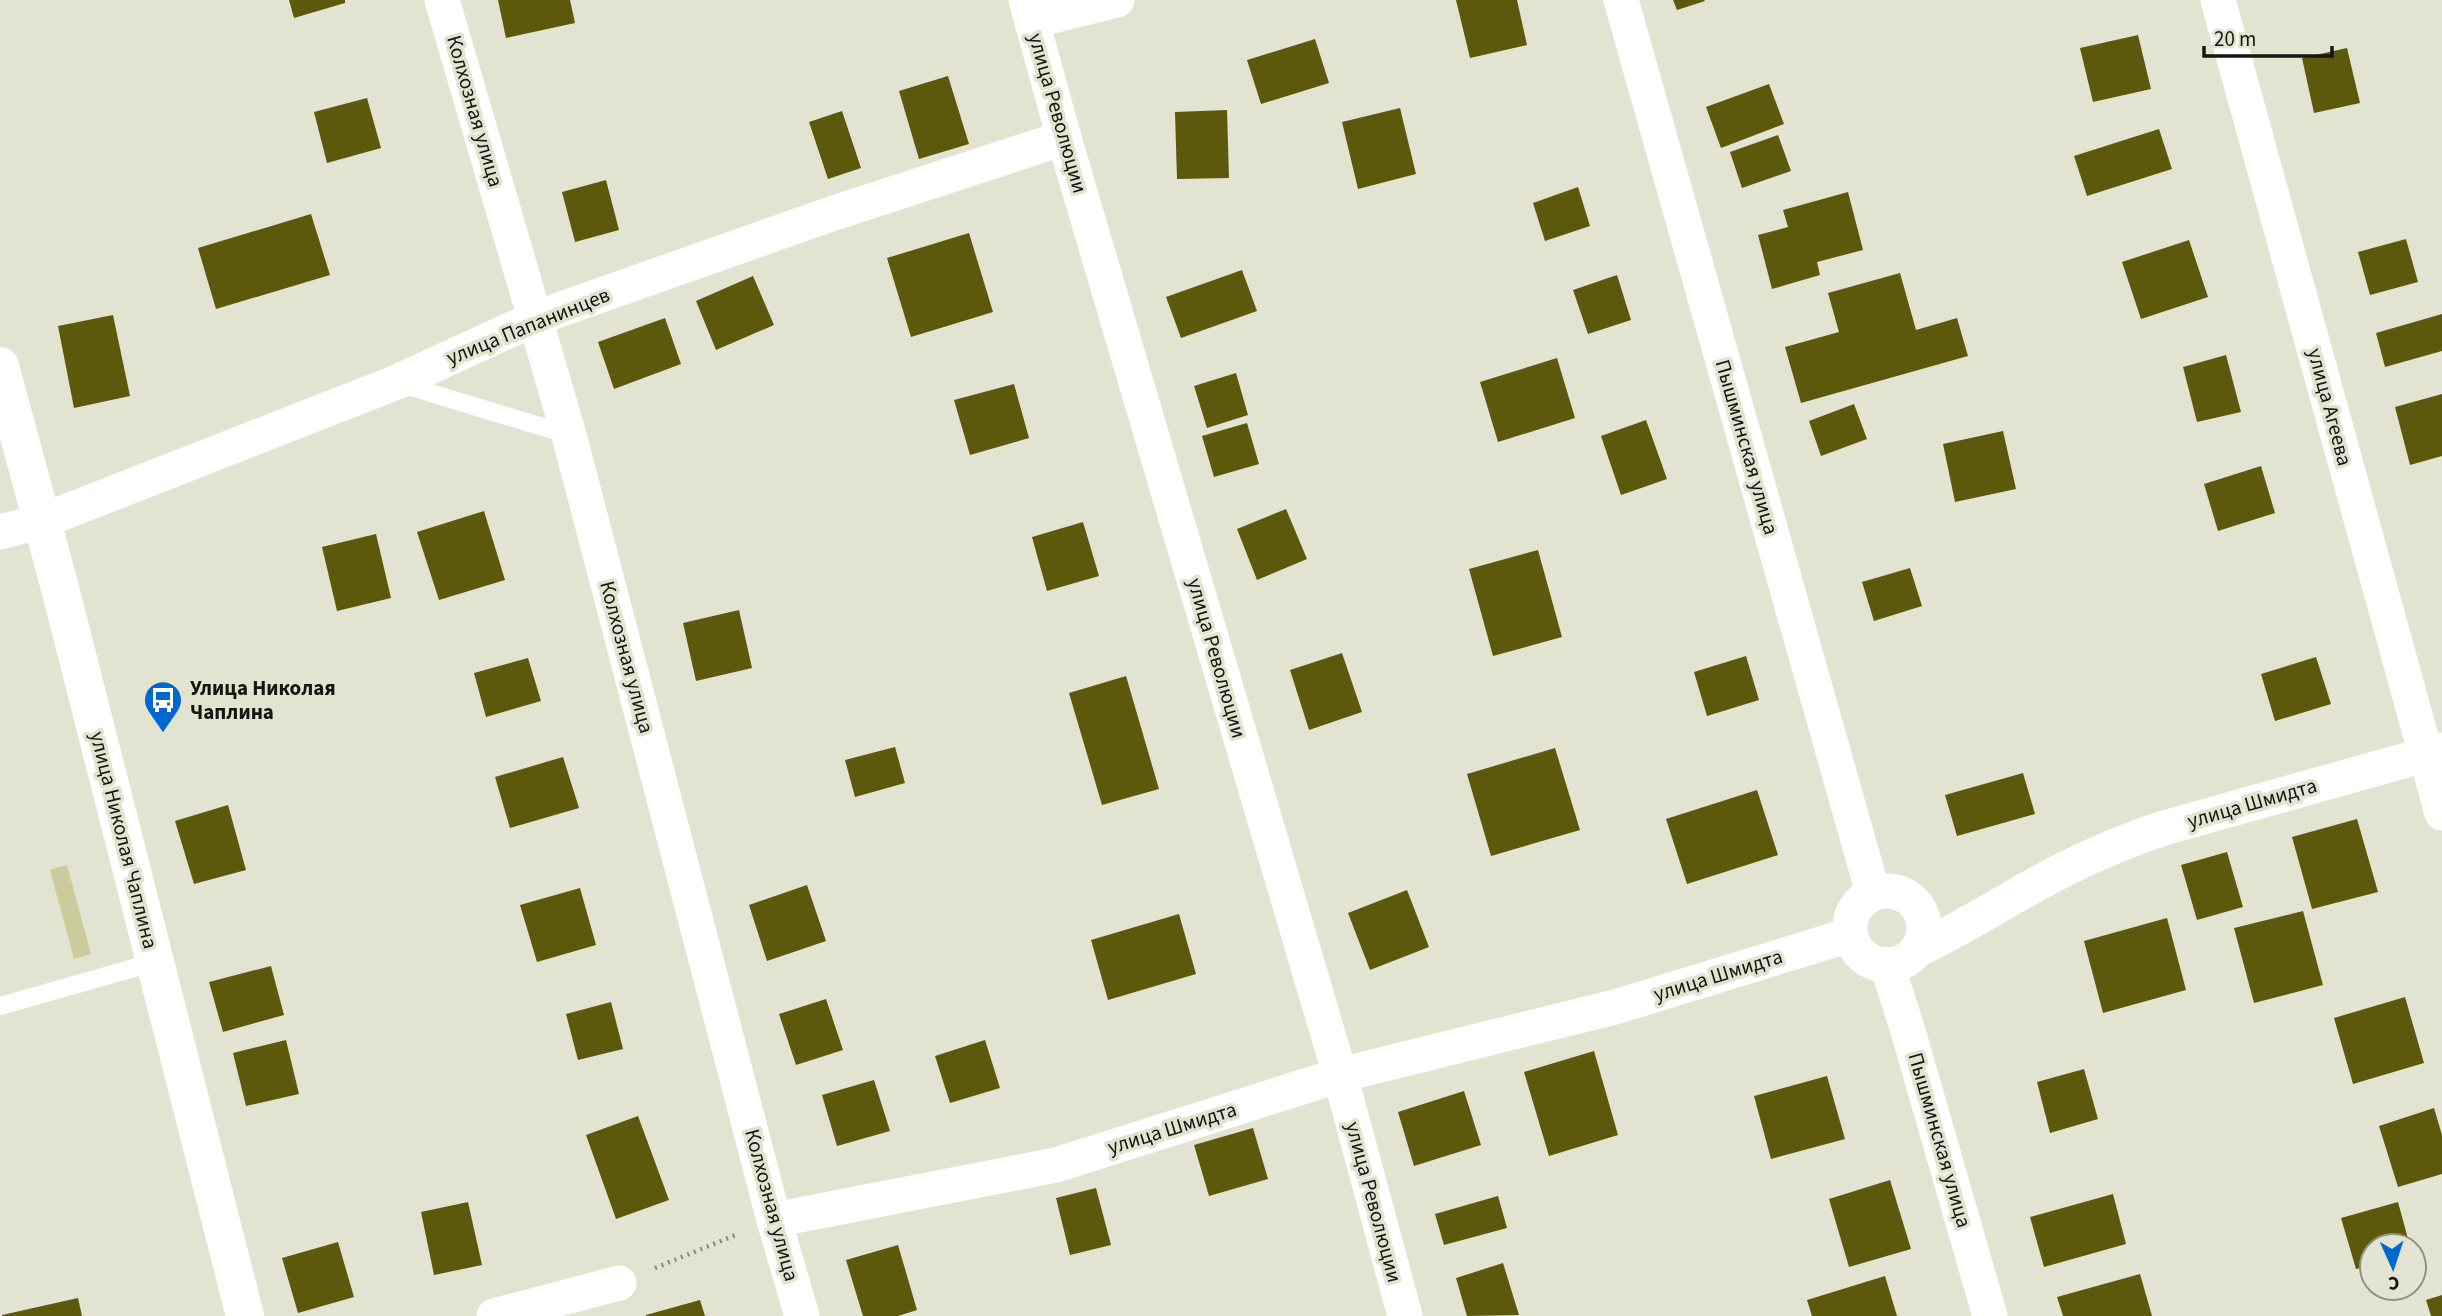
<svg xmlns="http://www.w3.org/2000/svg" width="2442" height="1316" viewBox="0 0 2442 1316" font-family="'Source Sans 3',sans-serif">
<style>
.green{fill:#cccb9c}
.building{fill:#5d590c}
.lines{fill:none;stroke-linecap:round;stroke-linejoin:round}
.path{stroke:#89897c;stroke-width:4.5;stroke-dasharray:2 5;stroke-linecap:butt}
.service{stroke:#fff;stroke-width:18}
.minor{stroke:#fff;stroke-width:35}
.tertiary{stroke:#fff;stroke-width:38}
.labels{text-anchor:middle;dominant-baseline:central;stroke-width:7;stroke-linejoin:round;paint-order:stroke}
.street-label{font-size:21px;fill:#161610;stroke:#e3e3d1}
.poi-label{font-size:21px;font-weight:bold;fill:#161610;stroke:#e3e3d1;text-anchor:start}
</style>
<rect width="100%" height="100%" fill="#e3e3d1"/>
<path class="green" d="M67,865L91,954L74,959L50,870Z"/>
<g class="building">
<path d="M289,0H345V3L294,18Z"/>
<path d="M498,0H570L575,23L506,38Z"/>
<path d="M1456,0H1517L1527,45L1470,58Z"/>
<path d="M1673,0H1704L1705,1L1677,10Z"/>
<path d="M2138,35L2151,89L2093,102L2080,48Z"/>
<path d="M1315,39L1329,83L1261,104L1247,60Z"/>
<path d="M2347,48L2360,103L2314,113L2302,58Z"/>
<path d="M948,76L969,144L919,159L899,91Z"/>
<path d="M1769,84L1784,124L1721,148L1706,107Z"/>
<path d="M367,98L381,148L327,163L314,112Z"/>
<path d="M1400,108L1416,174L1358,189L1342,122Z"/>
<path d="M1227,110L1229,178L1177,179L1175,112Z"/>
<path d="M842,111L861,168L828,179L809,122Z"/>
<path d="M2159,129L2172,169L2087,196L2074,156Z"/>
<path d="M1778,135L1791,171L1742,188L1730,152Z"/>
<path d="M606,180L619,230L575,242L562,192Z"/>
<path d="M1578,187L1590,226L1545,241L1533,203Z"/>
<path d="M1848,192L1863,250L1817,262L1820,275L1772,289L1758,235L1788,227L1783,210Z"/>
<path d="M311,214L330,275L216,309L198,248Z"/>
<path d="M969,233L993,312L911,337L887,258Z"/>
<path d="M2406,239L2418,282L2370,295L2358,252Z"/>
<path d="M2189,240L2208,297L2141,319L2122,262Z"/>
<path d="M1242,270L1257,311L1181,338L1166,297Z"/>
<path d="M1900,273L1916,330L1957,318L1968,356L1801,403L1785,347L1839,332L1828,293Z"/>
<path d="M1617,275L1631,320L1588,334L1573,290Z"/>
<path d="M753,276L774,325L716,350L696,301Z"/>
<path d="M2442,314V351L2385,367L2376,333Z"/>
<path d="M113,315L130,396L74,408L58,326Z"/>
<path d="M665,318L681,364L614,389L598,342Z"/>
<path d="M2226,355L2241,412L2197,422L2183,367Z"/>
<path d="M1557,358L1575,418L1498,442L1480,382Z"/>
<path d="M1236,373L1248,415L1207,428L1194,386Z"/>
<path d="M1014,384L1029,438L970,455L954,400Z"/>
<path d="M2442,394V456L2410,465L2395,407Z"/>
<path d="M1854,404L1867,439L1821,456L1809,421Z"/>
<path d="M1646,420L1667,479L1621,495L1601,436Z"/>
<path d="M1247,423L1259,464L1214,477L1202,436Z"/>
<path d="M2003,431L2016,489L1955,502L1943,444Z"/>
<path d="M2261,466L2275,513L2218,531L2204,484Z"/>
<path d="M1286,509L1307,559L1257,580L1237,529Z"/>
<path d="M484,511L505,580L439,600L417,532Z"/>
<path d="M1083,522L1099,576L1047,591L1032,537Z"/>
<path d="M376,534L391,598L337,611L322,547Z"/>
<path d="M1538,550L1562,637L1493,656L1469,569Z"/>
<path d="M1910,568L1922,606L1874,621L1862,582Z"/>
<path d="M739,610L752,668L696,681L683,623Z"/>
<path d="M1342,653L1362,712L1309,730L1290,670Z"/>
<path d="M1746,656L1759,700L1707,716L1694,672Z"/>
<path d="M2316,657L2331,704L2275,721L2261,674Z"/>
<path d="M528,658L541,701L486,717L474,673Z"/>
<path d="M1126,676L1159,789L1102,805L1069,693Z"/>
<path d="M895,747L905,783L855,797L845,760Z"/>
<path d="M1555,748L1580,830L1491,856L1467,774Z"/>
<path d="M563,757L579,808L510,828L495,777Z"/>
<path d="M2023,773L2035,814L1957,836L1945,795Z"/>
<path d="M1757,790L1778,855L1687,884L1666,819Z"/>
<path d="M228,805L246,870L194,884L175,821Z"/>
<path d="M2357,819L2378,892L2312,909L2292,837Z"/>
<path d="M2227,852L2243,907L2197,920L2181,865Z"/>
<path d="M807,885L826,941L767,961L749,905Z"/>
<path d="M580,888L596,945L537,962L520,905Z"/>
<path d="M1407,890L1429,947L1370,970L1348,913Z"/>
<path d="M2303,911L2323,985L2254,1003L2234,928Z"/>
<path d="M1179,914L1196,974L1108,1000L1091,940Z"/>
<path d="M2167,918L2186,990L2103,1013L2084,941Z"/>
<path d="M271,966L284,1015L223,1032L209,982Z"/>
<path d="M2405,997L2424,1063L2353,1084L2334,1018Z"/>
<path d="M826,999L843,1050L796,1065L779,1014Z"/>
<path d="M611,1002L623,1049L578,1060L566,1014Z"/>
<path d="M286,1040L299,1094L246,1106L233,1053Z"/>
<path d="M985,1040L1000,1088L950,1103L935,1056Z"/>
<path d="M1594,1051L1618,1135L1549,1156L1524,1072Z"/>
<path d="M2084,1069L2098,1119L2050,1133L2037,1082Z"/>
<path d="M1827,1076L1845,1139L1771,1159L1754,1096Z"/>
<path d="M874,1080L890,1131L837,1146L822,1095Z"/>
<path d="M1464,1091L1481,1145L1414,1166L1398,1112Z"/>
<path d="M2434,1108L2442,1135V1174L2398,1187L2379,1126Z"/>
<path d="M638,1116L669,1200L616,1219L586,1135Z"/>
<path d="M1253,1128L1268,1179L1209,1196L1194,1145Z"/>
<path d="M1890,1180L1911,1249L1849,1267L1829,1199Z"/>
<path d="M1096,1188L1111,1245L1070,1255L1056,1198Z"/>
<path d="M2113,1194L2126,1244L2044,1267L2030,1217Z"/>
<path d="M1498,1196L1507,1228L1444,1245L1435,1214Z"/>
<path d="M468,1202L482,1265L434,1275L421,1212Z"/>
<path d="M2398,1202L2410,1246H2372V1265L2356,1269L2341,1218Z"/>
<path d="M338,1242L354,1297L298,1313L282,1258Z"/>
<path d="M898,1245L917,1310L898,1316H863L846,1260Z"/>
<path d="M1503,1263L1519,1315L1467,1316L1456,1278Z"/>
<path d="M2140,1274L2152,1316H2063L2057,1297Z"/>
<path d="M1885,1276L1897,1316H1812L1807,1300Z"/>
<path d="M2442,1295V1316H2431L2426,1300Z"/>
<path d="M78,1298L82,1316H2V1315Z"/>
<path d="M700,1300L705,1316H646V1315Z"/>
</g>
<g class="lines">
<path class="path" d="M655,1268L738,1234"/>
<g class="service">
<path d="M398,383L569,435"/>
<path d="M0,1006L155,962"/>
</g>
<g class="minor">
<path d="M442,0L569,435L774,1220L802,1316"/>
<path d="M1026,0L1064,138L1340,1075L1405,1316"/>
<path d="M1621,0L1873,893"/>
<path d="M2218,0L2442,813"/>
<path d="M1032,21L1117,0"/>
<path d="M0,532L42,521L397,382L536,318L831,214L1064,138"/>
<circle cx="1887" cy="928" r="37"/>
<path d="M1919,949C1970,925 2015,894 2065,869C2097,853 2130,839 2164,828L2442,750"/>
<path d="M1887,965L1908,1031L1990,1316"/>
<path d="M774,1220L1056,1165L1340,1075L1615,1007L1850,935"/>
<path d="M494,1316L619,1283"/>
</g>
<path class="tertiary" d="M0,366L60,588L245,1316"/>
</g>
<defs>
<symbol id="bus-pin" viewBox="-11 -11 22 30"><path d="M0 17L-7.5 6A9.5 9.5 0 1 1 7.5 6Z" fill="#0268d0" stroke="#e3e3d1"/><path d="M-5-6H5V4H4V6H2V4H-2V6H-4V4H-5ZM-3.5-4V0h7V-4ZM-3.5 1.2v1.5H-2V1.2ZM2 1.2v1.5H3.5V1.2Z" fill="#fff"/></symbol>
</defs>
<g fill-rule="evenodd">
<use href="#bus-pin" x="141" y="678" width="44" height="60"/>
</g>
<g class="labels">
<g class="street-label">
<text transform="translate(475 111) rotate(74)">Колхозная улица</text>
<text transform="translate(1058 113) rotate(74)">улица Революции</text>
<text transform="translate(528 326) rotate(-22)">улица Папанинцев</text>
<text transform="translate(2330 407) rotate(75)">улица Агеева</text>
<text transform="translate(1747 447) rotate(74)">Пышминская улица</text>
<text transform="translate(627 657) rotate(75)">Колхозная улица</text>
<text transform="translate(1217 658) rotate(74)">улица Революции</text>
<text transform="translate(2252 803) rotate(-16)">улица Шмидта</text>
<text transform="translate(124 840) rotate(76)">улица Николая Чаплина</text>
<text transform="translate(1718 975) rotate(-17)">улица Шмидта</text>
<text transform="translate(1172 1128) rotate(-17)">улица Шмидта</text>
<text transform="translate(1940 1140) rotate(74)">Пышминская улица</text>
<text transform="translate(1374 1202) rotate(75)">улица Революции</text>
<text transform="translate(772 1205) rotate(75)">Колхозная улица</text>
</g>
<g class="poi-label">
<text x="190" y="688">Улица Николая<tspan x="190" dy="24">Чаплина</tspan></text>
</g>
</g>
<g transform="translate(2393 1267) rotate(177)"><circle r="33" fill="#e3e3d1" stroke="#919184" stroke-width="2"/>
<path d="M0-5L12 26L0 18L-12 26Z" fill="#0268d0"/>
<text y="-10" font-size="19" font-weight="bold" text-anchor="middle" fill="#161610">С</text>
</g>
<path d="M2204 46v10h128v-10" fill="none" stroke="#161610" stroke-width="3.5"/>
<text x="2214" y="46" font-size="21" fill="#161610" stroke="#e3e3d1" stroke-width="5" paint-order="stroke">20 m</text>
</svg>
